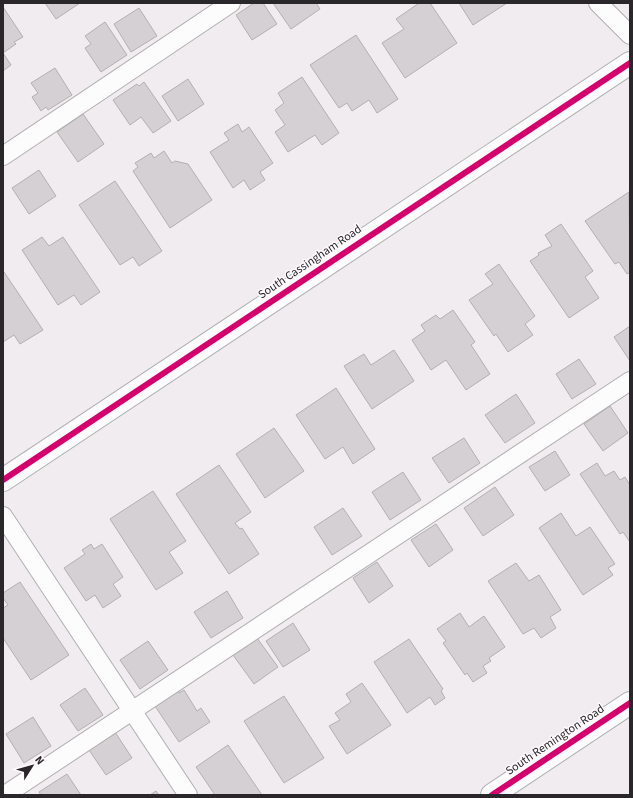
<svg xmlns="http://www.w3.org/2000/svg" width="633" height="798" viewBox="0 0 633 798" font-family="'Source Sans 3',sans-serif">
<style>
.building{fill:#d4d0d3;stroke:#b3b0b2}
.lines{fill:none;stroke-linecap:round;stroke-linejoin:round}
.service-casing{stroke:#b2afb1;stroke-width:20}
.minor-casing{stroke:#b2afb1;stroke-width:24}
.service{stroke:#fdfcfd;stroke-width:18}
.minor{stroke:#fdfcfd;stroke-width:22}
.cycleway-casing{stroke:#fef9fd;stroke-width:8}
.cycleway{stroke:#d6006c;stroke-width:6}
.labels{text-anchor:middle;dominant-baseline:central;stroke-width:3;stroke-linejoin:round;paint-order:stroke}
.street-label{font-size:12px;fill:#292729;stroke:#fef9fd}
</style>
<rect width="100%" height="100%" fill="#f1ecef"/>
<g class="building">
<path d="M45,3H80L56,19Z"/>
<path d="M254,3H263L277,24L252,40L236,15Z"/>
<path d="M273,3H316L320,9L291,29Z"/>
<path d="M419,3H430L457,43L405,78L382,43L404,29L396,19Z"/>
<path d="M459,3H507L473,25Z"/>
<path d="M3,7L23,37L14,42L16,44L3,53L11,65L3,71Z"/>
<path d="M139,8L157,36L131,52L114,24Z"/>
<path d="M105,22L127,55L101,72L85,48L91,44L85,36Z"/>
<path d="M356,35L398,99L377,113L369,100L352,111L347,103L339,108L310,65Z"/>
<path d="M55,68L72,95L48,110L46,107L41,111L32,97L38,93L31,83Z"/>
<path d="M302,77L339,133L322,145L315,135L288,152L275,132L285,125L275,110L284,103L278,93Z"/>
<path d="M188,79L204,104L178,121L162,96Z"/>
<path d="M144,82L171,121L153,133L141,117L130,125L113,100L137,84L139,86Z"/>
<path d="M83,114L104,144L78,162L57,132Z"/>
<path d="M238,124L242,132L249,127L273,163L260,172L265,180L250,190L244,180L233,188L210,152L229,140L224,133Z"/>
<path d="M164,151L172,163L175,161L188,164L212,200L170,228L133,171L138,167L135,163L151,153L154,158Z"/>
<path d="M39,170L56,196L29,214L12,188Z"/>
<path d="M115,181L162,251L139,266L133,257L120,265L79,205Z"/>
<path d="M629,192L630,272L627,274L619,262L615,264L585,221Z"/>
<path d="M561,224L593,271L585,277L599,298L569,318L530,261L539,255L538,253L552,246L545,235Z"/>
<path d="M42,237L49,246L63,237L100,292L81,305L74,295L58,305L22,250Z"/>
<path d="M499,264L535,316L525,324L533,335L508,352L496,334L494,336L469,300L493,284L485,274Z"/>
<path d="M4,272L43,330L20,344L14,335L3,342V273Z"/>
<path d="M453,310L475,342L471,345L490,374L466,390L446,360L431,370L412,340L425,331L421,325L436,315L440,319Z"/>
<path d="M630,326V361L614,337Z"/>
<path d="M394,350L414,381L372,409L344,366L364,354L371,365Z"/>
<path d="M579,359L596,384L572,399L556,374Z"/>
<path d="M336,388L375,449L353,464L343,447L325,459L296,415Z"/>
<path d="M516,394L535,423L505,443L485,415Z"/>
<path d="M610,406L628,433L603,451L584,424Z"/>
<path d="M274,428L304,471L265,498L236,454Z"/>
<path d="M464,438L480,463L449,483L432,458Z"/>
<path d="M555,451L570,475L545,491L529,467Z"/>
<path d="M597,463L605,476L614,471L620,480L625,477L630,485V542L623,532L620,534L580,474Z"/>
<path d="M219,465L251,512L235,523L240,529L242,528L259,554L229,574L176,494Z"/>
<path d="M403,472L421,500L390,520L372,492Z"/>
<path d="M495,487L514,515L483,536L464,508Z"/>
<path d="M153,491L186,541L169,552L183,573L156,590L110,519Z"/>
<path d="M343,508L362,536L332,555L314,527Z"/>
<path d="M561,513L576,536L590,527L615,564L608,568L613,575L583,595L539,528Z"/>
<path d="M436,524L453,550L429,567L411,540Z"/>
<path d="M91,544L94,549L102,544L123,577L113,584L121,596L103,608L95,595L86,601L64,568L85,554L82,550Z"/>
<path d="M377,562L393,586L369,603L353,578Z"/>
<path d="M516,563L529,581L539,575L561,610L550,617L556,628L541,638L534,628L523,634L488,581Z"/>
<path d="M20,582L69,655L31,680L3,638V608L8,605L3,598V593Z"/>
<path d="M227,591L243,618L211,638L194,612Z"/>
<path d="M460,613L469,627L484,616L505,647L489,658L491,661L483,666L487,673L473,682L467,673L465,675L443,643L446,641L437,629Z"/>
<path d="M293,623L310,650L283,667L266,641Z"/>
<path d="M257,638L278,667L254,684L233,655Z"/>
<path d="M409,639L443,689L441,691L445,698L435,705L430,697L407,713L374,662Z"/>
<path d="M148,641L168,670L140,689L120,660Z"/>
<path d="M362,683L391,725L347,754L329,726L340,720L335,713L351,702L346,694Z"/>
<path d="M85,688L103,715L78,731L60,705Z"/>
<path d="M179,690V693L184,690L197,711L201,708L210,722L179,742L155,706Z"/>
<path d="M284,696L324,758L284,783L244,721Z"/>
<path d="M33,717L51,746L24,763L6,734Z"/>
<path d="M115,732L132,758L106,775L89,750Z"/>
<path d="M228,745L262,795H215L196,767Z"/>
<path d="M67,774L81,795H41L39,792Z"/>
<path d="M156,791L159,795H150Z"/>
</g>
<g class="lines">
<defs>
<g id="service">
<path d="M598,3L630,35"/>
<path d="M3,156L231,3"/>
<path d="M3,516L188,795"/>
<path d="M5,795L630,381"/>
</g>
<g id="minor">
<path d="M3,480L630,63"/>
<path d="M492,795L630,703"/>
</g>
</defs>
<use href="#service" class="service-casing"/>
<use href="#minor" class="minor-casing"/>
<use href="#service" class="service"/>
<use href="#minor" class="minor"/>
<defs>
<g id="cycleway">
<path d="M3,480L630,63"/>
<path d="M492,795L630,703"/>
</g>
</defs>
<use href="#cycleway" class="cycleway-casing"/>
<use href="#cycleway" class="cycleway"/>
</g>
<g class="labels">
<g class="street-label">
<text transform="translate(310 262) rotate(-34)">South Cassingham Road</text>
<text transform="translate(555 740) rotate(-34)">South Remington Road</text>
</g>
</g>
<rect width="633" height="798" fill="none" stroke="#292729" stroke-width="8"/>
<g transform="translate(32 766) rotate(53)" stroke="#fef9fd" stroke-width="3" paint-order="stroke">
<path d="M0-3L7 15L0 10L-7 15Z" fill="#292729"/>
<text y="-6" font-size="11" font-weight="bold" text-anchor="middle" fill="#292729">N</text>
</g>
</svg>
